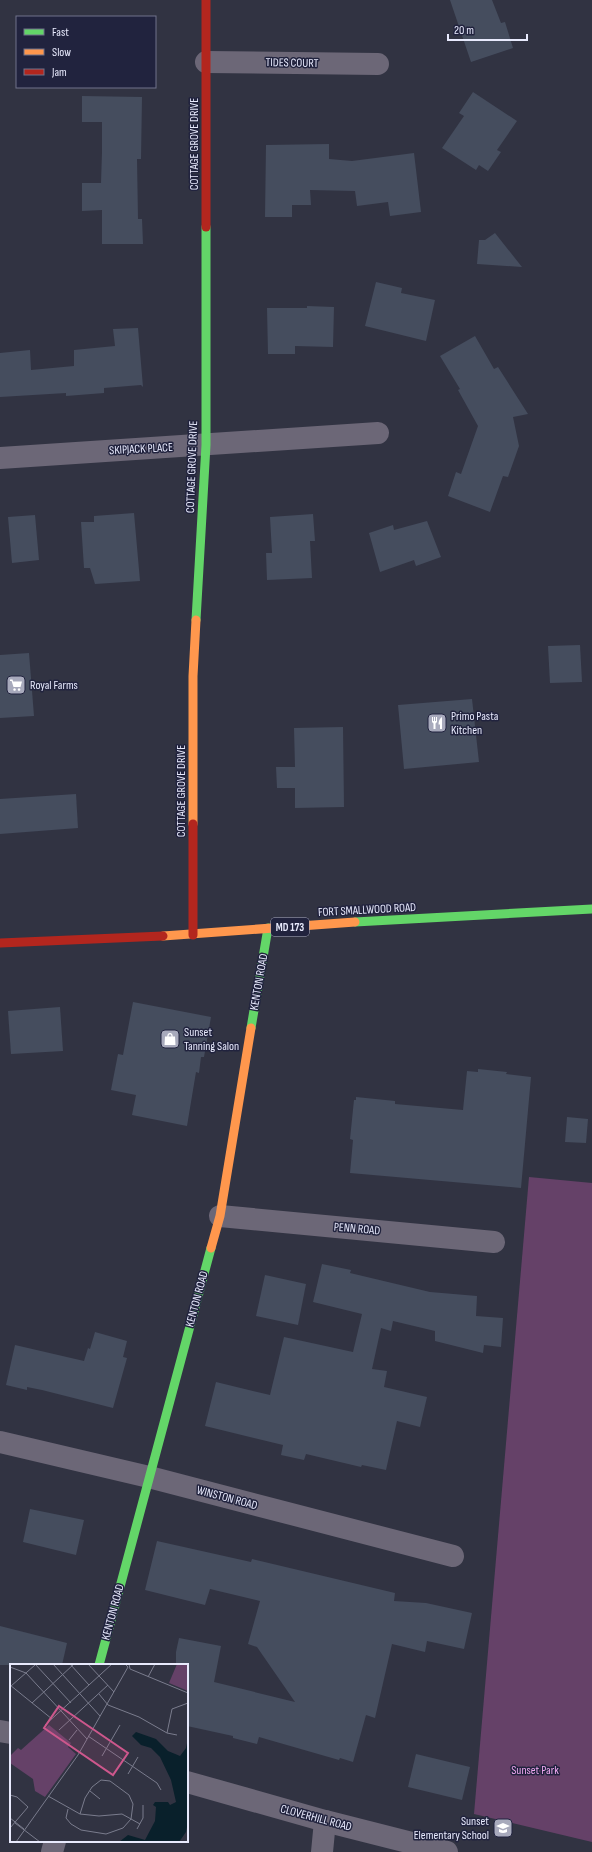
<svg xmlns="http://www.w3.org/2000/svg" width="592" height="1852" viewBox="0 0 592 1852" font-family="'Sofia Sans Condensed',sans-serif">
<style>
.green{fill:#654168}
.building{fill:#454d5e}
.lines{fill:none;stroke-linecap:round;stroke-linejoin:round}
.street{stroke:#6c6777;stroke-width:22}
.fast{stroke:#63d668;stroke-width:9}
.slow{stroke:#ff974d;stroke-width:9}
.jam{stroke:#b3261e;stroke-width:9}
.labels{text-anchor:middle;dominant-baseline:central;stroke-width:3;stroke-linejoin:round;paint-order:stroke}
.shield{fill:#21233e;stroke:#acaec4;stroke-width:1}
.shield-label{font-size:11px;font-weight:bold;fill:#e8eafd}
.street-label{font-size:12px;fill:#e8eafd;stroke:#21233e}
.poi-label{font-size:12px;fill:#e8eafd;stroke:#21233e;text-anchor:start}
.park-label{font-size:12px;fill:#f0a8f1;stroke:#21233e}
.inset-road{fill:none;stroke:#7a7c8d;stroke-width:1}
.view{fill:#cd578c;fill-opacity:0.15;stroke:#cd578c;stroke-width:2}
.inset-edge{fill:none;stroke:#e8eafd;stroke-width:2}
</style>
<rect width="100%" height="100%" fill="#313342"/>
<path class="green" d="M529,1177L592,1183V1842L474,1814Z"/>
<g class="building">
<path d="M450,0H492L501,23L505,22L513,48L471,62Z"/>
<path d="M473,92L517,121L497,150L501,152L488,171L479,165L476,170L442,148L464,116L459,113Z"/>
<path d="M82,96L142,97L141,159H137L138,219H142L143,244H102V210L82,211V183H101L102,152V122H82Z"/>
<path d="M329,144V159L352,161L414,153L421,212L390,216L388,202L357,206L355,191L310,190L311,205H292V217H265L266,145Z"/>
<path d="M495,233L522,267L477,264L479,240H485Z"/>
<path d="M376,282L402,288L401,293L435,300L426,341L365,326Z"/>
<path d="M307,306L334,307L333,347L295,346V354H268L267,308H307Z"/>
<path d="M138,328L143,387L141,385L104,388V393L66,396V393L0,397V353L30,350L31,370L74,366V350L115,346L113,329Z"/>
<path d="M475,336L494,369L498,367L528,414L513,417L519,446L508,477L503,476L490,512L448,496L456,472L461,474L478,426L458,390L460,389L440,356Z"/>
<path d="M134,513L140,581L95,584L90,568H84L81,522H94V516Z"/>
<path d="M313,514L315,541H310L312,578L267,580L266,553H272L270,517Z"/>
<path d="M35,515L39,560L12,563L8,517Z"/>
<path d="M427,521L441,557L416,566L414,560L380,572L369,533L393,525L394,530Z"/>
<path d="M580,645L582,682L550,683L548,646Z"/>
<path d="M29,653L34,716L0,718V655Z"/>
<path d="M472,699L479,762L404,769L398,705Z"/>
<path d="M343,727L344,807L295,808V788H277L276,767H295L294,728Z"/>
<path d="M76,794L78,828L0,834V799Z"/>
<path d="M133,1002L211,1017L204,1057H201L199,1073L196,1072L187,1126L132,1115L136,1095L111,1090L118,1054L123,1055Z"/>
<path d="M60,1007L63,1051L11,1054L8,1011Z"/>
<path d="M478,1069L507,1072L506,1074L531,1077L521,1188L350,1173L353,1140L350,1139L354,1100H356V1097L395,1101V1104L463,1110L467,1071L478,1072Z"/>
<path d="M567,1117L588,1119L586,1143L565,1142Z"/>
<path d="M322,1264L351,1270L350,1273L430,1292L477,1296L476,1316L503,1318L501,1347L484,1345L483,1353L435,1341V1331L393,1321L391,1331L381,1328L372,1369L387,1371L384,1387L427,1397L420,1427L397,1421L386,1470L362,1465L361,1467L306,1454L304,1460L281,1455L283,1445L205,1426L216,1382L270,1395L284,1337L353,1352L362,1314L313,1302Z"/>
<path d="M265,1275L306,1284L298,1325L256,1316Z"/>
<path d="M95,1332L127,1341L123,1357L127,1358L113,1408L42,1390L27,1387V1390L6,1385L15,1345L84,1361L88,1348L90,1349Z"/>
<path d="M30,1509L84,1520L76,1555L23,1542Z"/>
<path d="M157,1541L251,1562L252,1559L395,1593L394,1601L426,1603L472,1613L464,1649L427,1641L425,1652L392,1644L375,1718L366,1715L353,1762L340,1758L339,1760L259,1737L257,1744L233,1738V1736L187,1726V1665H176V1652L179,1638L221,1646L214,1682L295,1702L257,1647L248,1644L260,1601L210,1589L205,1605L145,1590Z"/>
<path d="M0,1626L67,1643L62,1665H0Z"/>
<path d="M416,1754L470,1767L462,1800L408,1787Z"/>
</g>
<g class="lines">
<g class="street">
<path d="M206,62L378,64"/>
<path d="M0,458L378,433"/>
<path d="M220,1216L494,1242"/>
<path d="M0,1442L149,1477L453,1556"/>
<path d="M0,1731L11,1733"/>
<path d="M187,1782L325,1821L447,1852"/>
<path d="M52,1852L55,1841"/>
<path d="M322,1852L325,1821"/>
</g>
<g class="fast">
<path d="M196,620L206,445V227"/>
<path d="M355,922L592,909"/>
<path d="M251,1028L268,928"/>
<path d="M99,1665L211,1248"/>
</g>
<g class="slow">
<path d="M193,824V676L196,620"/>
<path d="M163,936L355,922"/>
<path d="M211,1248L220,1216L251,1028"/>
</g>
<g class="jam">
<path d="M206,0V227"/>
<path d="M193,824V935"/>
<path d="M0,943L163,936"/>
</g>
</g>
<defs>
<symbol id="supermarket-square" viewBox="-11 -11 22 22"><rect x="-9" y="-9" width="18" height="18" rx="4" fill="#a8aabc" stroke="#21233e"/><path d="M-6-5.5h2.5l.6 2H6L4.5 2H-2.5L-4.4-4H-6ZM-1.5 3.2a1.3 1.3 0 1 0 .1 0ZM3 3.2a1.3 1.3 0 1 0 .1 0Z" fill="#fff"/></symbol>
<symbol id="restaurant-square" viewBox="-11 -11 22 22"><rect x="-9" y="-9" width="18" height="18" rx="4" fill="#a8aabc" stroke="#21233e"/><path d="M-5-6h1v4h1v-4h1v4h1v-4h1v5L-1.5 .5V6h-2V.5L-5-1ZM5-6V6H3V1.5H1.5Q1.5-4 5-6Z" fill="#fff"/></symbol>
<symbol id="shop-square" viewBox="-11 -11 22 22"><rect x="-9" y="-9" width="18" height="18" rx="4" fill="#a8aabc" stroke="#21233e"/><path d="M-5-2.5h2.3a2.7 3.5 0 0 1 5.4 0H5L5.5 6h-11ZM-1.5-2.5h3a1.5 2.3 0 0 0-3 0Z" fill="#fff"/></symbol>
<symbol id="school-square" viewBox="-11 -11 22 22"><rect x="-9" y="-9" width="18" height="18" rx="4" fill="#a8aabc" stroke="#21233e"/><path d="M0-5L7-2L0 1L-7-2ZM-4 1L0 2.5L4 1V4Q0 6-4 4Z" fill="#fff"/></symbol>
</defs>
<g fill-rule="evenodd">
<use href="#supermarket-square" x="5" y="674" width="22" height="22"/>
<use href="#restaurant-square" x="426" y="712" width="22" height="22"/>
<use href="#shop-square" x="159" y="1028" width="22" height="22"/>
<use href="#school-square" x="492" y="1817" width="22" height="22"/>
</g>
<g class="labels">
<rect class="shield" x="271" y="918" width="38" height="18" rx="3"/>
<g class="shield-label">
<text x="290" y="927">MD 173</text>
</g>
<g class="street-label">
<text transform="translate(292 63) rotate(1)">TIDES COURT</text>
<text transform="translate(194 144) rotate(-90)">COTTAGE GROVE DRIVE</text>
<text transform="translate(141 449) rotate(-3)">SKIPJACK PLACE</text>
<text transform="translate(192 467) rotate(-88)">COTTAGE GROVE DRIVE</text>
<text transform="translate(181 791) rotate(-90)">COTTAGE GROVE DRIVE</text>
<text transform="translate(367 910) rotate(-3)">FORT SMALLWOOD ROAD</text>
<text transform="translate(259 982) rotate(-80)">KENTON ROAD</text>
<text transform="translate(357 1229) rotate(5)">PENN ROAD</text>
<text transform="translate(197 1299) rotate(-75)">KENTON ROAD</text>
<text transform="translate(227 1498) rotate(15)">WINSTON ROAD</text>
<text transform="translate(113 1612) rotate(-75)">KENTON ROAD</text>
<text transform="translate(316 1818) rotate(15)">CLOVERHILL ROAD</text>
</g>
<g class="poi-label">
<text x="30" y="685">Royal Farms</text>
<text x="451" y="716">Primo Pasta<tspan x="451" dy="14">Kitchen</tspan></text>
<text x="184" y="1032">Sunset<tspan x="184" dy="14">Tanning Salon</tspan></text>
<text x="489" y="1821" text-anchor="end">Sunset<tspan x="489" dy="14">Elementary School</tspan></text>
</g>
<g class="park-label">
<text x="535" y="1770">Sunset Park</text>
</g>
</g>
<g transform="translate(10 1664)">
<rect width="178" height="178" fill="#313342"/>
<path d="M167,0H178V27L159,19ZM39,61L61,79L58,83L66,90L35,133L25,127L23,115L0,99V92L8,84L11,86Z" fill="#654168"/>
<path d="M126,68L146,75L158,87L170,92L176,84L178,74V158L176,168L169,178H109L118,171L135,176L145,157L146,143L143,141L145,138H158L160,141L166,138L161,116L150,93L141,84L131,81L122,72Z" fill="#09202b"/>
<path class="inset-road" d="M25,0L61,39M43,0L90,52M60,0L79,21M78,0L104,28M119,0L120,5L178,29M0,3L16,9L77,75M138,13L145,0M0,21L42,55M1,22L25,1M89,30L98,41L129,53L157,69L167,71M22,39L64,0M35,61L102,0M49,66L98,21M157,69L162,45L178,39M78,72L147,119L151,126M59,76L67,66M92,92L110,61M118,110L128,93M80,127L90,135M0,131L7,133L18,143L0,164M38,132L70,150L89,152L112,150L130,160M58,145L56,154L61,160L71,166L96,170L113,164L121,155L123,140L119,131L100,117L91,116L82,123L75,134L70,150M0,154L14,165M5,159L30,178M127,165L133,154V141M6,178L68,91L118,3L115,0"/>
<path class="view" d="M49,42L118,89L103,111L34,64Z"/>
<rect width="178" height="178" class="inset-edge"/>
</g>
<rect x="16" y="16" width="140" height="72" fill="#21233e" stroke="#71738a"/>
<rect x="24" y="29" width="20" height="6" fill="#63d668" stroke="#71738a"/>
<text x="52" y="36" font-size="12" fill="#e8eafd">Fast</text>
<rect x="24" y="49" width="20" height="6" fill="#ff974d" stroke="#71738a"/>
<text x="52" y="56" font-size="12" fill="#e8eafd">Slow</text>
<rect x="24" y="69" width="20" height="6" fill="#b3261e" stroke="#71738a"/>
<text x="52" y="76" font-size="12" fill="#e8eafd">Jam</text>
<path d="M448 34v6h79v-6" fill="none" stroke="#e8eafd" stroke-width="2"/>
<text x="454" y="34" font-size="12" fill="#e8eafd" stroke="#21233e" stroke-width="3" paint-order="stroke">20 m</text>
</svg>
